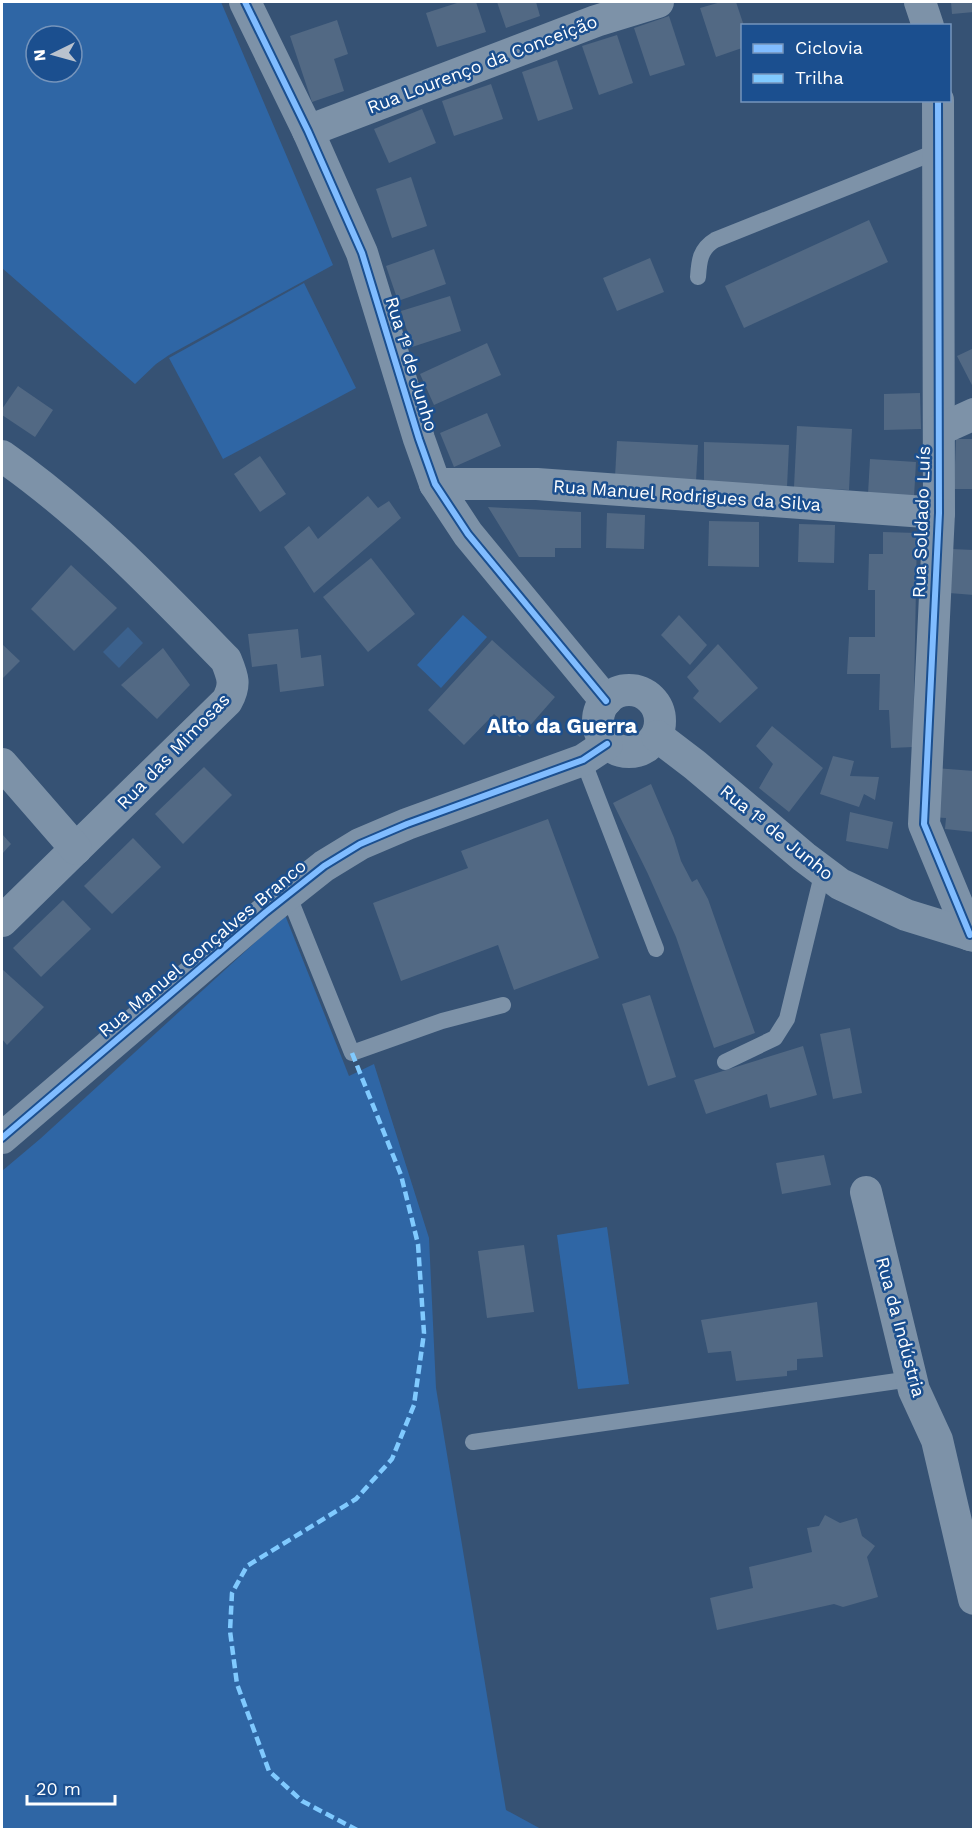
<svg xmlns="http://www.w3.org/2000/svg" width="975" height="1831" viewBox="0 0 975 1831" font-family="'Work Sans',sans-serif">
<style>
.green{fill:#2f66a5;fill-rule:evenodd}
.water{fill:#3b618d}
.building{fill:#526984}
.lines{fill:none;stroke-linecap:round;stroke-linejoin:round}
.lane{stroke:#7d92a8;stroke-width:16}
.street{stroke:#7d92a8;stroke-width:32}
.quiet{stroke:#80caff;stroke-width:4.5;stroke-dasharray:9 4.5;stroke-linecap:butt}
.cycleway-casing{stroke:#1b4f8f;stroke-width:10}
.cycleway{stroke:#80bcff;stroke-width:6}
.labels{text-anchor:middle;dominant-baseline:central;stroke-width:5;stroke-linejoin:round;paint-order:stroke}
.street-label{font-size:18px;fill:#fff;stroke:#1b4f8f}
.quarter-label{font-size:21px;font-weight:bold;fill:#fff;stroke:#1b4f8f}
</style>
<rect width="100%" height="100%" fill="#365274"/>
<g class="green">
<path d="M2,2H221L333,265L169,355L156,364L135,384L2,268ZM36,36H72V72H36Z"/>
<path d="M304,283L356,388L223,459L169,358Z"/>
<path d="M463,615L487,637L441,688L417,665Z"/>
<path d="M285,915L349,1076L374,1064L429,1238L436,1388L506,1810L541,1829L2,1830V1171L40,1139Z"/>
<path d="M607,1227L629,1384L578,1389L557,1235Z"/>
</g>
<path class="water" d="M128,627L143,643L119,668L103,652Z"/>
<g class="building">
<path d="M460,2H476L486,32L437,47L426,13Z"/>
<path d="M497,2H536L540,16L506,28Z"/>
<path d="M721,2H736L744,26H742V48L716,57L700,8Z"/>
<path d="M951,2H974V12L952,14Z"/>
<path d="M669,16L685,65L650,76L634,28Z"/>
<path d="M337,20L348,54L334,59L344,91L312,102L290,36Z"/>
<path d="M617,35L633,83L599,95L582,46Z"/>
<path d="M557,60L573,109L538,121L522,72Z"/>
<path d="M491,84L503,119L454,136L442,101Z"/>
<path d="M422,109L436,143L389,163L374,129Z"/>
<path d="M411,177L427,226L392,238L376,189Z"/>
<path d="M869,220L888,262L744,328L725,286Z"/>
<path d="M434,249L446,284L398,301L386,266Z"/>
<path d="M650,258L664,292L617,311L603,278Z"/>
<path d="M450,296L461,331L412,347L401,311Z"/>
<path d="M487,343L501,375L434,405L420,374Z"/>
<path d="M974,348V389L957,356Z"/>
<path d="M18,386L53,410L35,437L2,415V409Z"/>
<path d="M920,393L921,429L884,430V394Z"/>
<path d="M487,413L501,446L454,467L440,433Z"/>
<path d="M797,426L852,429L849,490L794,487Z"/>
<path d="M956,439H974V489H954Z"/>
<path d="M617,441L698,445L696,481L615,477Z"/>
<path d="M704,442L789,445L787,487L704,485Z"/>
<path d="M260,456L286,494L260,512L234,474Z"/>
<path d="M870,459L916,462L914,497L868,494Z"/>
<path d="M368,496L378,508L389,501L401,518L314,593L284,547L309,526L318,539Z"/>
<path d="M488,507L581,512V548H555V557H519Z"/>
<path d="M607,513L645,515L644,549L606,548Z"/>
<path d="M709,521L759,522V567L708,566Z"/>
<path d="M799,524L835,525L834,563L798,562Z"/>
<path d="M883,532L917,533L913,747L891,748L889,710H879L880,674H847L849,637H875V590H868L869,554H883Z"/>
<path d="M951,549L974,550V595L949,593Z"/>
<path d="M371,558L415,614L368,652L323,597Z"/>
<path d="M71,565L117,608L74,651L31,609Z"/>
<path d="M679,615L707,645L690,665L661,635Z"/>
<path d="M298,629L301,658L321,655L324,686L280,692L277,664L252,667L248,634Z"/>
<path d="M492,640L555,697L520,737L494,714L464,745L428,710Z"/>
<path d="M2,644L20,661L2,679Z"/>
<path d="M718,644L758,688L720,723L693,698L699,691L687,677Z"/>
<path d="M163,648L190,685L157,719L121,685Z"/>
<path d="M772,726L823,768L789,812L759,788L773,764L756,746Z"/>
<path d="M833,756L854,761L850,776L879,777L875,800L864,794L859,807L820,794Z"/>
<path d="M204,767L232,795L183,844L155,814Z"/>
<path d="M935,768L974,771V832L945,829L946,818L930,817Z"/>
<path d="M651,784L674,838L681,861L692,882L697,879L708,899L755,1033L714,1048L676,937L648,874L613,803Z"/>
<path d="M850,812L893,822L888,849L846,841Z"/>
<path d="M548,819L599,958L514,990L498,945L401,981L373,903L468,868L461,851Z"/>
<path d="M2,834L11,844L2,854Z"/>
<path d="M133,838L161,867L112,914L84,886Z"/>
<path d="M63,900L91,929L41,977L13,948Z"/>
<path d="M2,969L44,1007L7,1045L2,1039Z"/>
<path d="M650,995L676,1077L648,1086L622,1004Z"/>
<path d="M850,1028L862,1093L833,1099L820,1034Z"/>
<path d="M803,1046L817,1095L770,1108L767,1094L706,1114L694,1080Z"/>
<path d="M824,1155L831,1185L782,1194L776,1163Z"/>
<path d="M524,1245L534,1312L487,1318L478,1251Z"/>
<path d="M817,1302L823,1357L797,1359V1370L787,1371V1376L736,1381L731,1351L708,1353L701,1320Z"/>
<path d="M825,1515L840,1523L857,1518L862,1536L875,1546L867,1557L878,1597L843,1607L834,1604L717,1630L710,1598L753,1588L749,1567L812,1552L807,1528L819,1526Z"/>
</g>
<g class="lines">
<g class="lane">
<path d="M698,277C699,261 700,249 715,240L938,151"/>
<path d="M583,760L656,949"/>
<path d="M288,894L352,1053L442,1021L503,1005"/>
<path d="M725,1062L775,1038L787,1019L823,871"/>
<path d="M473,1442L911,1379"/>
</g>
<g class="street">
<path d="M245,2L308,131L362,253L419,439L435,484L468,534L606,701"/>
<path d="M920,2L928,26"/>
<path d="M938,100L939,513L924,824L970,935"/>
<path d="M308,131L596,21L658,2"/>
<path d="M939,430L974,414"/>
<path d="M2,456C85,514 155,587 226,660C233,677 236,685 227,701L2,921"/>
<path d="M435,484H537L939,513"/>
<circle cx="629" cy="721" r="31"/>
<path d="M657,736L695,765L804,857L840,884L906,915L974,936"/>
<path d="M2,764L76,849"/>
<path d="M2,1138L266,912L324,866L360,844L407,824L583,760L607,744"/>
<path d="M866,1192L914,1390L937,1440L974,1599"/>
</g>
<path class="quiet" d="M352,1053L401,1175L418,1244L424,1333L414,1405L392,1459L356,1499L247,1566L232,1593L230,1631L237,1684L269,1771L302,1801L357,1830"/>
<defs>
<g id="cycleway">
<path d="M245,2L308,131L362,253L419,439L435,484L468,534L606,701"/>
<path d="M938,100L939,513L924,824L970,935"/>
<path d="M2,1138L266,912L324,866L360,844L407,824L583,760L607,744"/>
</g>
</defs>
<use href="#cycleway" class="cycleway-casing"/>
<use href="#cycleway" class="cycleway"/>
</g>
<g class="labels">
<g class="street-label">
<text transform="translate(482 64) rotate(-21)">Rua Lourenço da Conceição</text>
<text transform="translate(412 364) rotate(73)">Rua 1º de Junho</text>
<text transform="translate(687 495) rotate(4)">Rua Manuel Rodrigues da Silva</text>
<text transform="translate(921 522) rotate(-88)">Rua Soldado Luís</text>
<text transform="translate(173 751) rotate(-46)">Rua das Mimosas</text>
<text transform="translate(777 832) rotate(39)">Rua 1º de Junho</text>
<text transform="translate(202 948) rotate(-40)">Rua Manuel Gonçalves Branco</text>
<text transform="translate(901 1327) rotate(75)">Rua da Indústria</text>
</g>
<g class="quarter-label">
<text x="562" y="725">Alto da Guerra</text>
</g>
</g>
<rect width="975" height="1831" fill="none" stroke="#ffffff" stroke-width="6"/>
<rect x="741" y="24" width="210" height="78" fill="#1b4f8f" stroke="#7695bc" stroke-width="1.5"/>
<rect x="753" y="44" width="30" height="9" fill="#80bcff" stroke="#7695bc" stroke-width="1.5"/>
<text x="795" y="54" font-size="18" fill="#ffffff">Ciclovia</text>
<rect x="753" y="74" width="30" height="9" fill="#80caff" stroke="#7695bc" stroke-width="1.5"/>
<text x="795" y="84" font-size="18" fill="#ffffff">Trilha</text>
<g transform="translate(54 54) rotate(265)"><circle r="28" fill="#1b4f8f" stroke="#7695bc" stroke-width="1.5"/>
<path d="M0-4.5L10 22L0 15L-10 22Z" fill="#b9c2ce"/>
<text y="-9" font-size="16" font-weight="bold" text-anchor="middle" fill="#ffffff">N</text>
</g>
<path d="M27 1795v9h88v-9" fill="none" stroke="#ffffff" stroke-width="3"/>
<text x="36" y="1795" font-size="18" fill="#ffffff" stroke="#1b4f8f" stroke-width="4.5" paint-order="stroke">20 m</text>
</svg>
